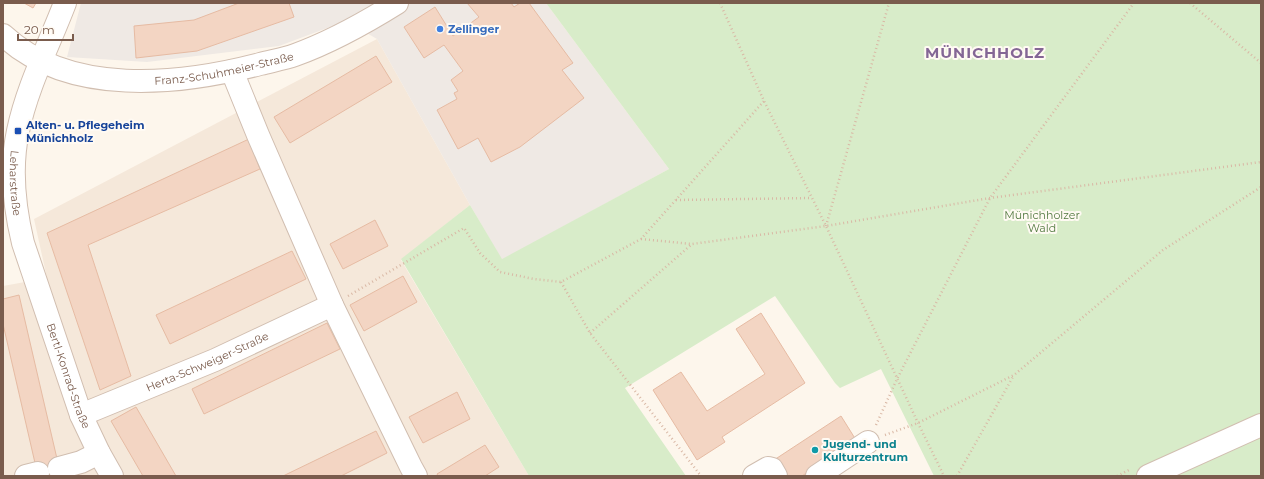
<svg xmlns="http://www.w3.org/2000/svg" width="1264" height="479" viewBox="0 0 1264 479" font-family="Montserrat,sans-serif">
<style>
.residential{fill:#f5e8da}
.industrial{fill:#efe9e4}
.green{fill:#d8ecc9}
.building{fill:#f3d5c3;stroke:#e6bba3}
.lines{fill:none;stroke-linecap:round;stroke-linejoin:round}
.minor-casing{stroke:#d1beb0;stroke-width:24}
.path{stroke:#d9b8a5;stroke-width:2.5;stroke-dasharray:1 3;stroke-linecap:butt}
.minor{stroke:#fff;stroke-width:22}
.shop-dot{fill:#3f7fe0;stroke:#fffaf3;stroke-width:1.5}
.transit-dot{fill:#1a4fb4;stroke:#fffaf3;stroke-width:1.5}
.culture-dot{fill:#0f9aa8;stroke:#fffaf3;stroke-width:1.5}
.labels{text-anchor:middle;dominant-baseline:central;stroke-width:4;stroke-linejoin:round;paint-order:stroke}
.shop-label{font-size:11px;font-weight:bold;fill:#366cbe;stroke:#fffaf3;text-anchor:start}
.street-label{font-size:11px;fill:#7a5c4d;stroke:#fffaf3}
.transit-label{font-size:11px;font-weight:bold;fill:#164399;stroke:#fffaf3;text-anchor:start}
.park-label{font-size:11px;fill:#537a41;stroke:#fffaf3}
.culture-label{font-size:11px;font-weight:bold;fill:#0d838f;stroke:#fffaf3;text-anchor:start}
.district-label{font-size:15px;font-weight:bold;letter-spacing:1px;fill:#846695;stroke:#fffaf3}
</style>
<rect width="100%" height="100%" fill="#fdf6ec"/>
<path class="residential" d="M377,39L470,205L401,260L529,476H3V286L47,278L34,219Z"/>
<path class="industrial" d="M81,3H546L669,169L502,260L470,205L377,39L346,21L279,46L147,62L67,57Z"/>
<path class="green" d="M546,3H1261V476H934L881,369L840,388L835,383L775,296L625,388L686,476H529L401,259L470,205L502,259L669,169Z"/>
<g class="building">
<path d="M24,3H36L33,8Z"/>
<path d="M239,3H289L294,17L197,51L136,58L134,26L194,20Z"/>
<path d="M467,3H511L514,7L520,3H529L573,63L562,70L584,98L520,147L491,162L478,138L458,149L437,110L457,99L454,93L458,91L451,80L463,71L444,45L424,58L404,27L435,7L453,36L479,17Z"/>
<path d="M376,56L392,82L290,143L274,117Z"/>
<path d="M249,139L260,169L88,245L131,376L100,390L47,233Z"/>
<path d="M375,220L388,246L343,269L330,244Z"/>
<path d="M292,251L306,279L170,344L156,315Z"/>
<path d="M403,276L417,302L364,331L350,305Z"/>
<path d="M19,295L61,476H38L3,324V299Z"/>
<path d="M761,313L805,383L722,437L725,442L697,460L653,390L681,372L707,411L765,374L736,329Z"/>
<path d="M327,323L340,349L204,414L192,389Z"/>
<path d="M457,392L470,419L423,443L409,417Z"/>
<path d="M136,407L176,476H143L111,421Z"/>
<path d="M841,416L856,440L802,476H784L774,460Z"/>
<path d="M376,431L387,453L341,476H283Z"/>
<path d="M485,445L499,467L485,476H438L437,474Z"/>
</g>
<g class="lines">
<defs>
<g id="minor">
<path id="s1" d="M65,3C49,45 27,87 18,131C10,168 14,206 23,243L81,415L99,453L112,476"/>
<path id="s2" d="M3,35C69,97 179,85 260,64C271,61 284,59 295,55C331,42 365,23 397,3"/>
<path d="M232,71L258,135L332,305L411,467L416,476"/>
<path id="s3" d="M81,415L215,360L332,305"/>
<path d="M59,468L81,462L99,453"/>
<path d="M26,476L38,473"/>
<path d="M754,476L768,468L772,469L776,476"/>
<path d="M817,476L868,442"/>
<path d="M1148,476L1261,425"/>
</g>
</defs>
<use href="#minor" class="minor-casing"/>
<g class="path">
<path d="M720,3L764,101L826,226L918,423L944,476"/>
<path d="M1190,3L1261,63"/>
<path d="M676,200L812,198"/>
<path d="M826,226L889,3"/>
<path d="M641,239L692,244"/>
<path d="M561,282L590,333L701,476"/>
<path d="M348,296L464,228L480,253L500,272L534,279L561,282L641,239L764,101"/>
<path d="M590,333L692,244L826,226L990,198L1261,162"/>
<path d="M876,425L897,379L990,198L1134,3"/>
<path d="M885,435L918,423L1014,375L1163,250L1261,187"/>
<path d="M957,476L1014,375"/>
<path d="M1117,476L1129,470"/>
</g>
<use href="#minor" class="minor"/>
</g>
<circle class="shop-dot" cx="440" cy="29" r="4"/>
<rect class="transit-dot" x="14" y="127" width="8" height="8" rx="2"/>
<circle class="culture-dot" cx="815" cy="450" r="4"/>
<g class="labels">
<g class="shop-label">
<text x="448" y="29">Zellinger</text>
</g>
<g class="street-label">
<text stroke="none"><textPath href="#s2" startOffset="233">Franz-Schuhmeier-Straße</textPath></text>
<text stroke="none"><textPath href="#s1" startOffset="189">Leharstraße</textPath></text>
<text stroke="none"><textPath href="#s3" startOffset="137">Herta-Schweiger-Straße</textPath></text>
<text stroke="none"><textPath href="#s1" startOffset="390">Bertl-Konrad-Straße</textPath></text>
</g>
<g class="transit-label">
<text x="26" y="125">Alten- u. Pflegeheim<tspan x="26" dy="13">Münichholz</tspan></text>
</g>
<g class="park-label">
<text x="1042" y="215">Münichholzer<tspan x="1042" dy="13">Wald</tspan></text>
</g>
<g class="culture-label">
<text x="823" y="444">Jugend- und<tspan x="823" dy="13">Kulturzentrum</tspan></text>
</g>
<g class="district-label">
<text x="985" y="52">MÜNICHHOLZ</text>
</g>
</g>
<rect width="1264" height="479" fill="none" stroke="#7a5c4d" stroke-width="8"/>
<path d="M18 34v6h55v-6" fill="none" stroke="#7a5c4d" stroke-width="2"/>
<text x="24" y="34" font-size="12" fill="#7a5c4d" stroke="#fffaf3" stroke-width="3" paint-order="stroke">20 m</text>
</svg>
